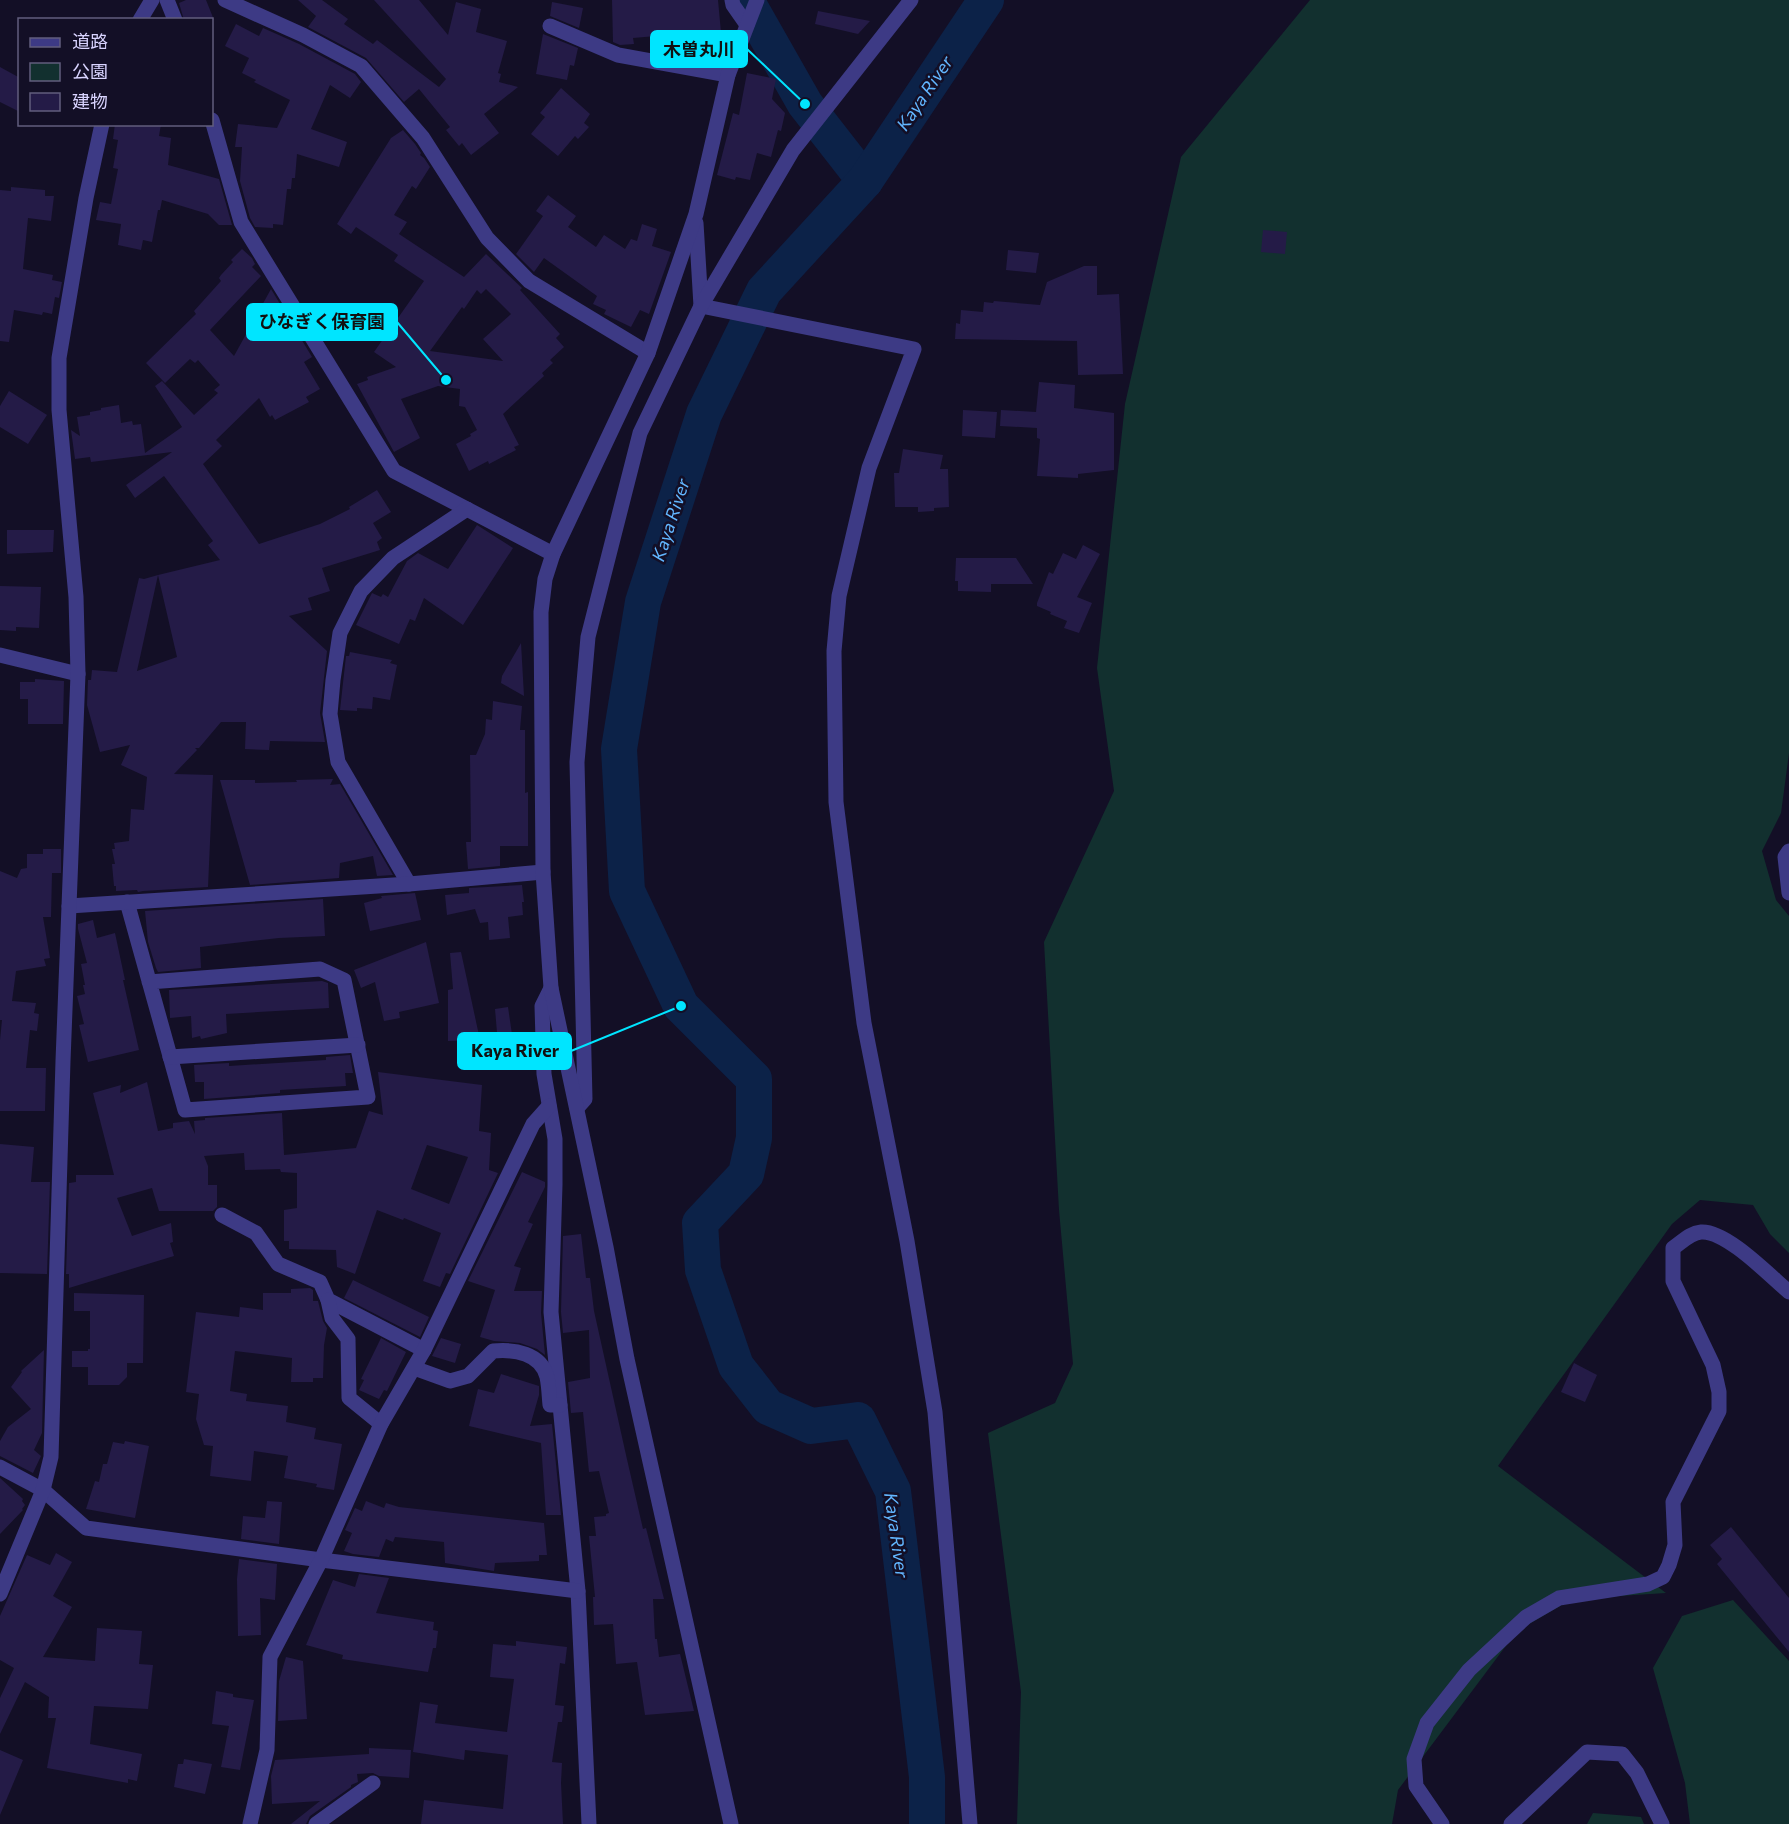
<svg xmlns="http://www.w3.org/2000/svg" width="1789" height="1824" viewBox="0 0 1789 1824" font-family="Commissioner,'Noto Sans JP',sans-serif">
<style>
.green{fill:#12302f}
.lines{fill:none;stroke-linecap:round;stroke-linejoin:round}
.river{stroke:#0c2248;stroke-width:36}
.building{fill:#241b47;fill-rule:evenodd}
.minor{stroke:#3d3a85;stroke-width:15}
.labels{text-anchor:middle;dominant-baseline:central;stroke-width:5;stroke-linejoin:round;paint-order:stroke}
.water-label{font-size:18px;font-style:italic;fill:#62b6ff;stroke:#130f26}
.leader{fill:none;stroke:#00e5ff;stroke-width:2}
.callout-dot{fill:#00e5ff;stroke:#130f26;stroke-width:2}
.callout{fill:#00e5ff;stroke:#00e5ff;stroke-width:2}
.callout-label{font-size:18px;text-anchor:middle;font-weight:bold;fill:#111}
</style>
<rect width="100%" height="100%" fill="#130f26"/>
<g class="green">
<path d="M1310,0H1789V753L1781,813L1762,851L1776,900L1789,916V1253L1770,1234L1753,1205L1700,1200L1672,1224L1498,1466L1666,1593L1572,1599L1517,1631L1398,1790L1392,1824H1017L1021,1692L988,1433L1055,1403L1073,1364L1059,1210L1044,942L1114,791L1097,668L1125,404L1181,157Z"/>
<path d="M1733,1600L1789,1661V1824H1690L1685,1783L1653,1668L1682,1616Z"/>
<path d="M1593,1813L1641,1817L1644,1824H1587Z"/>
</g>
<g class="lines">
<g class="river">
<path d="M746,0L805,104L865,181"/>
<path d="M927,1824V1777L893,1491L858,1420L811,1426L768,1407L736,1366L703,1270L700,1223L746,1174L754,1138V1079L681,1006L627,891L619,749L643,602L704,414L764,291L865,181L986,0"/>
</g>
</g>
<g class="building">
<path d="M186,0H206L214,20H184L179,3Z"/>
<path d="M298,0H322L348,19L344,24L373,44L377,40L439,87L446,79L374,0H419L448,35L456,2L481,9L476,32L507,41L498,73L501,74L499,82L518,87L484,114L499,133L471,155L462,143L459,146L446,130L450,127L419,89L404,102L366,58L308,27L316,16Z"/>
<path d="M612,0H718L723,54L713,57L692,55L691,33L633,38L634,44L620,45L613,42Z"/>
<path d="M552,2L583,8L579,28L550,16Z"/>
<path d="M818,11L870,21L858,34L815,24Z"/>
<path d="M236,24L259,36L263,28L299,44L355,74L361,82L350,98L330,85L311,129L347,142L339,167L297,154L295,178H292L291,189H287L283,225L273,224V228L255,227L250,218L240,181L242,147H235L238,124L277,128L290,100L254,82L256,80L242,73L249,58L225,46Z"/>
<path d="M543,34L578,48L574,66L570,65L567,80L536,74Z"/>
<path d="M0,67L20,78V112L0,102Z"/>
<path d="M747,73L776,79L772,99L785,113L781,131L778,130L771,157L757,153L750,180L736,177L735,180L717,175L733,113L739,115Z"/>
<path d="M561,88L590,114L584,123L589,127L578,139L575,136L558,156L531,134L545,117L540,113Z"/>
<path d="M115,124H161L159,136L171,138L168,165L219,179L232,225H219L208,214L162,200L160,210H158L152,242L143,240L141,250L118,245L121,224L96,220L100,202L111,204L118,169L113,168L118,140L113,139Z"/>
<path d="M403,130L415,144L421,153L420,155L424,158L430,167L416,189L412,186L394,215L407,222L399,234L464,277L486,254L522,288L520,290L560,334L556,338L564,347L550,360L553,363L542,373L544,376L503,414L519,445L514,447L516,450L489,464L488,461L469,471L456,444L471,436L470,434L477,430L465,407L459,406L460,389L438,386L401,399L420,438L394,452L357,384L368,380L367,377L396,367L374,352L424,281L394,261L398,255L356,227L351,234L337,224L391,138ZM486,289L511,314L483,339L503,361L430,351L462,307L464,309L477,290L481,294Z"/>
<path d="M11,187L45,190V196H54L51,221L28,218L23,269L53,275L52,280L62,282L59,298L55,297L52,314L43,312L42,315L14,310L9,342L0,341V190L11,191Z"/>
<path d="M548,195L576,216L568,227L596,247L604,235L625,249L631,239L637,241L642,224L657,229L652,246L671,252L649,314L640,310L631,327L604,314L606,310L593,304L597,296L544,258L534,272L516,254L543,216L536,211Z"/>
<path d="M1263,230L1287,232L1285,254L1261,252Z"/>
<path d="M242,249L252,258L255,264L252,267L261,276L210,330L234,356L271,289L312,357L304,362L320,389L306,397L309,402L275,420L272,415L270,417L259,398L216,440L222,446L203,464L259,544L320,524L350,509L349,507L377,490L391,512L373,523L382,538L377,542L380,550L322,568L330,591L308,598L312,610L289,616L327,651L320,713L325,742L270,741L269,750L245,749L246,722H221L199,748H195L197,750L174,774L213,775L208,887L143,891L138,892L137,890L116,891V886H114L112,864H115L112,849H115L114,843L129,841L131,809L144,810L147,777L121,765L130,745L100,752L87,705L88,680H91L92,670L117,672L139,578L144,579L158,575L137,671L177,657L158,575L220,560L208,545L213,541L164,476L135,498L126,485L172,452L91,462L90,457L75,459L71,430L80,436L77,417L90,415V412L101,410V408L119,405L121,423L132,421L133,425L141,424L145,453L182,427L155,386L162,381L194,415L218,393L214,390L220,385L198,360L195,363L190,359L165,383L146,363L196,314L194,311L221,281L219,278L221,275L233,262L231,260Z"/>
<path d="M1008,250L1039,253L1036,273L1006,270Z"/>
<path d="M1084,266H1097V295L1119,294L1123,374L1078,375L1077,341L955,339L956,323L960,324L961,310L983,312L984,302L993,303L994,301L1040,305L1047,282Z"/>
<path d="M1039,382L1075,385L1074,408L1114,413V470L1078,474V478L1037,476L1040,439L1037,438V428L1000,426L1001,410L1036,412Z"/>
<path d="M9,391L47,415L28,444L0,427V406Z"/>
<path d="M963,410L997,412L995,438L962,436Z"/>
<path d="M903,449L943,455L940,469H948L949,507L934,508V511L918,512V507H895L894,473H899Z"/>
<path d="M477,525L513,548L463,625L424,598L415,621L410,619L399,644L356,625L372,593L381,597L383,594L388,597L407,561L418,553L448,569Z"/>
<path d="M7,530H54L53,552L7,554Z"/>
<path d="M1083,545L1100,554L1077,597L1092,603L1079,633L1064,628L1067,621L1050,614L1051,612L1037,606V603L1049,572L1053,574L1063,553L1076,559Z"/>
<path d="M956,558H1016L1033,584H991V592L958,591V581H955Z"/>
<path d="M0,586L41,587L39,628L16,627V631L0,630Z"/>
<path d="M521,643L524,696L501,683L502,676Z"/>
<path d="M350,652L392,660L390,663L397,665L390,700L373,697L372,709L357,708V711L340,710L346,656H349Z"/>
<path d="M35,679L64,681L63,724H28V699H20V682H35Z"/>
<path d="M493,701L522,706L520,730H525V793L528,792V846H500V866L468,869L466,842H471L470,755H476L485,734L486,719L492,720Z"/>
<path d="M333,779L330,785L340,784L393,875L377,876L373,856L340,863L339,878L250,885L220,780H255V783L297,782L296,780Z"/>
<path d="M43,849H61V873H52L51,917H43L50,958L44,959L46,966L16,971L12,1001L36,1003L34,1013L39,1014L37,1031L30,1030L26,1068H46L45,1111H0V1040L2,1020H0V871L17,878L21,869L27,868V854H43Z"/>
<path d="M522,885L524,902H522L523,915L508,917L510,938L489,940L488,922L480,923L475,909L447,915L445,895L469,893V888Z"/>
<path d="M415,893L421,920L370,931L364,903L382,898L381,896Z"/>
<path d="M323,899L325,936L279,938L200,947L201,968L158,972L156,968L148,942L145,911Z"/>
<path d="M93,920L97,938L115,933L125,980H123L139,1050L88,1062L79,1025L84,1024L77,996L85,994L83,985H85L81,964L87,963L78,929V924Z"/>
<path d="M426,942L439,1003L399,1012L400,1018L384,1021L375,982L361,988L354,970Z"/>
<path d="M461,952L480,1040L448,1041V990L453,989L450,953Z"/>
<path d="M322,981L328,983L329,1008L226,1014L227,1033L201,1039L200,1036L192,1038L191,1016L170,1018L169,990Z"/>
<path d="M508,1007L515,1055L499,1056L495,1009Z"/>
<path d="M350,1055L353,1073H345L346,1086L280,1090V1093L204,1099V1082H195L194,1065L229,1063V1066L326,1060V1057Z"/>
<path d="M378,1072L482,1085L479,1131L491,1133L489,1170L498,1173L450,1274L446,1273L440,1287L423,1281L441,1233L404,1218L403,1220L377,1210L355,1274L337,1267L336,1250L289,1249V1241H284V1210L297,1208V1173L281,1172L280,1169L245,1170L244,1153L204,1156L208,1166V1185H217V1207L213,1211H159L152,1188L117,1198L132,1236L171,1223L173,1242L170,1243L174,1256L69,1288V1274H66L69,1183L76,1182V1175H114L93,1093L121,1085L120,1093L147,1082L158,1131L173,1128V1123L189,1121L195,1134L194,1121L205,1120V1118L282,1113L284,1155L356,1148L369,1111L383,1115ZM427,1145L468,1157L449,1204L411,1189Z"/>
<path d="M0,1144L34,1147L31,1182H50L47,1274L0,1273Z"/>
<path d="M522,1172L545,1182V1187L528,1222L533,1224L514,1266L521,1268L514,1291H542L541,1313L545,1355L537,1349L520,1343L494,1341L480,1337L495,1290L468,1281Z"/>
<path d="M581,1234L586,1278H590L594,1311L626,1455L643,1529L646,1528L664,1599H653L655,1639H657L659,1657L680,1654L694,1711L645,1715L637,1662L616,1664L613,1624L594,1625L593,1597H595L589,1536H596L594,1517L606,1516V1514L609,1513L599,1471L589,1472L583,1412L571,1413L568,1382L590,1378L589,1330L563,1333L561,1312L563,1236Z"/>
<path d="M353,1280L429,1317L420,1337L344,1298Z"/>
<path d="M310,1288L313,1290V1301H318L323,1321L327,1328L324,1345L323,1378H313V1382H291L292,1358L235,1351L230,1391L247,1394L246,1401L288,1406L286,1422L316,1428L314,1439L342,1444L334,1490L316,1487L317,1484L284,1478L288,1456L254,1451L251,1481L210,1476L213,1446L204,1445L196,1419L199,1394L186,1392L196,1312L239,1317L240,1307L263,1310V1293H291V1289Z"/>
<path d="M74,1293L144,1295L143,1363H127V1377L119,1385H88V1367H72V1351H88V1349H90V1311H74Z"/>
<path d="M381,1338L406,1352L387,1391L384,1390L379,1399L359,1390L364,1380L361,1379Z"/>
<path d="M441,1338L461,1344L455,1363L432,1356Z"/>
<path d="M44,1350L42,1433L34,1450L41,1456L33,1473L0,1456V1441L8,1427L31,1409L11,1387L22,1372L21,1371Z"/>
<path d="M1574,1363L1597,1375L1585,1402L1561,1392Z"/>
<path d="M501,1374L539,1386V1395L530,1426L552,1424L561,1515H546L541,1443L469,1426L478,1389L494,1393Z"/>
<path d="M125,1441L149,1446L135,1518L86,1509L95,1481L99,1482L103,1464H107L113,1442L124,1444Z"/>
<path d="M0,1478L23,1499L22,1501L25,1505L22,1509L23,1510L0,1534Z"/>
<path d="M267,1501L282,1502L279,1544L241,1539L243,1516L265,1518Z"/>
<path d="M366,1501L384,1508L386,1503L399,1507L544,1523L547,1555H539V1561L495,1563L494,1571L445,1563L444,1542L395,1537L393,1542L386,1539L379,1557L353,1554L344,1551L352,1533L345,1530L355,1508L362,1511Z"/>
<path d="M1731,1527L1789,1598V1652L1717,1564L1722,1559L1710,1545Z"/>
<path d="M56,1553L72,1562L53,1596L72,1607L43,1657L95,1661L97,1628L142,1631L139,1664L153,1665L148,1709L94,1706L90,1744L142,1754L137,1781L128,1779V1783L47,1768L56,1718H48L49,1697L25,1682L0,1734V1698L14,1668L0,1660V1616L27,1555L50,1565Z"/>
<path d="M239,1559L277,1564L275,1600L260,1598L261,1635L238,1636L237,1579Z"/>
<path d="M359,1574L389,1578L376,1613L434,1622L433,1630L438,1631L436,1648H433L428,1672L342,1659L343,1655L306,1645L333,1580L355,1587Z"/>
<path d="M516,1641L567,1647L565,1664L560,1663L555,1705L564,1706L562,1722H558L552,1762L562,1763L561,1783L563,1824H421L424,1800L503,1809L508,1755L465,1750L464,1760L413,1752L420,1702L438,1705L435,1723L507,1732L514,1679L490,1677L493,1644L516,1646Z"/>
<path d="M286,1657L303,1661L307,1719L278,1721L279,1681Z"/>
<path d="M216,1691L233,1694V1697L254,1700L240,1770L221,1767L229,1726L212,1724Z"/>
<path d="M369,1748L411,1750L409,1778L379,1776L373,1773L357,1774L358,1782L351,1785V1787L310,1816L306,1824H291L320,1801L272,1804L271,1776L275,1760L369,1754Z"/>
<path d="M0,1750L23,1760L0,1815Z"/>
<path d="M184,1759L212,1764L205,1794L174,1787L178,1764H183Z"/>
</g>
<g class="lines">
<g class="minor">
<path d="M167,0L175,20"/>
<path d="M225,0L303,35L361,66L423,138L487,238L529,281L648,353"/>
<path d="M732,0L733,5L747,25"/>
<path d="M140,20L152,0"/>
<path d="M550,26L618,55L728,75"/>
<path d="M212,120L241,222L394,471L553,554"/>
<path d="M696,223L701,306"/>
<path d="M701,306L914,349L869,468L839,596L834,651L836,802L864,1023L907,1241L935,1412L970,1824"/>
<path d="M0,655L78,674"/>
<path d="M1789,851L1785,857L1789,893"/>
<path d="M409,884L338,762L330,714L333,680L340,633L361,591L393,558L467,509"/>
<path d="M127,902L185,1110L368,1097L344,980L320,969L149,982"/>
<path d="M69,906L409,884L543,872"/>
<path d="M551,988L542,1006L544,1074L555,1139V1185L551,1312L578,1591L589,1824"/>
<path d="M170,1057L358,1045"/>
<path d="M577,1108L585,1099L577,762L588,637L640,433L701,306L793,150L911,0"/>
<path d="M222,1215L256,1233L278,1264L320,1282L328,1300L424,1350"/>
<path d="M328,1300L332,1318L348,1339L349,1398L381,1424"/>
<path d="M414,1368L450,1381L468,1376L493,1351C514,1349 541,1353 547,1377C549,1386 549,1396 550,1405H560"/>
<path d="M0,1467L43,1490L86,1528L321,1560L578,1591"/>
<path d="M0,1594L43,1490L51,1457L63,1061L78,674L76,597L59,410V358L86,198L102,124"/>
<path d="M250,1824L267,1750L270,1657L321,1560L381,1424L424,1350L533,1124L549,1106"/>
<path d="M316,1824L373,1783"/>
<path d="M731,1824L627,1359L606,1247L551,988L543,872L541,612L545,579L553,554L648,353L696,214L728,75L757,0"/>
<path d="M1442,1824L1416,1786L1414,1759L1427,1723L1469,1670L1526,1617L1559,1598L1648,1584L1663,1577L1669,1565L1675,1545L1673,1502L1719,1411V1392L1713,1365L1673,1281V1248C1682,1242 1690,1233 1701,1232C1726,1230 1770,1276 1789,1292"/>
<path d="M1511,1824L1587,1752L1622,1754L1637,1773L1662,1824"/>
</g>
</g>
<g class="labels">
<g class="water-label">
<text transform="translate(924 93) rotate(-56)">Kaya River</text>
<text transform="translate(670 520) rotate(-72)">Kaya River</text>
<text transform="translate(897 1535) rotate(82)">Kaya River</text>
</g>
</g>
<path class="leader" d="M805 104L747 49M446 380L397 322M681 1006L571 1051"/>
<g class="callout-dot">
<circle cx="805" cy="104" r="6"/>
<circle cx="446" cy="380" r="6"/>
<circle cx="681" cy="1006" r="6"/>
</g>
<g class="callout">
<rect x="651" y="31" width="96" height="36" rx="6"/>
<rect x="247" y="304" width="150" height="36" rx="6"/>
<rect x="458" y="1033" width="113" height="36" rx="6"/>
</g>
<g class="callout-label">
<text x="699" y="56">木曽丸川</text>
<text x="322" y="328">ひなぎく保育園</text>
<text x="515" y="1057">Kaya River</text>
</g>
<rect x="18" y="18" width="195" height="108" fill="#130f26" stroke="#625e7d" stroke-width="1.5"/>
<rect x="30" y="38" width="30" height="9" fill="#3d3a85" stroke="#625e7d" stroke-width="1.5"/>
<text x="72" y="48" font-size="18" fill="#d9d4ff">道路</text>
<rect x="30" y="63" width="30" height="18" fill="#12302f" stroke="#625e7d" stroke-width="1.5"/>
<text x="72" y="78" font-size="18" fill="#d9d4ff">公園</text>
<rect x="30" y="93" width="30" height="18" fill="#241b47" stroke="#625e7d" stroke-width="1.5"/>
<text x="72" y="108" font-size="18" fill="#d9d4ff">建物</text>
</svg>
